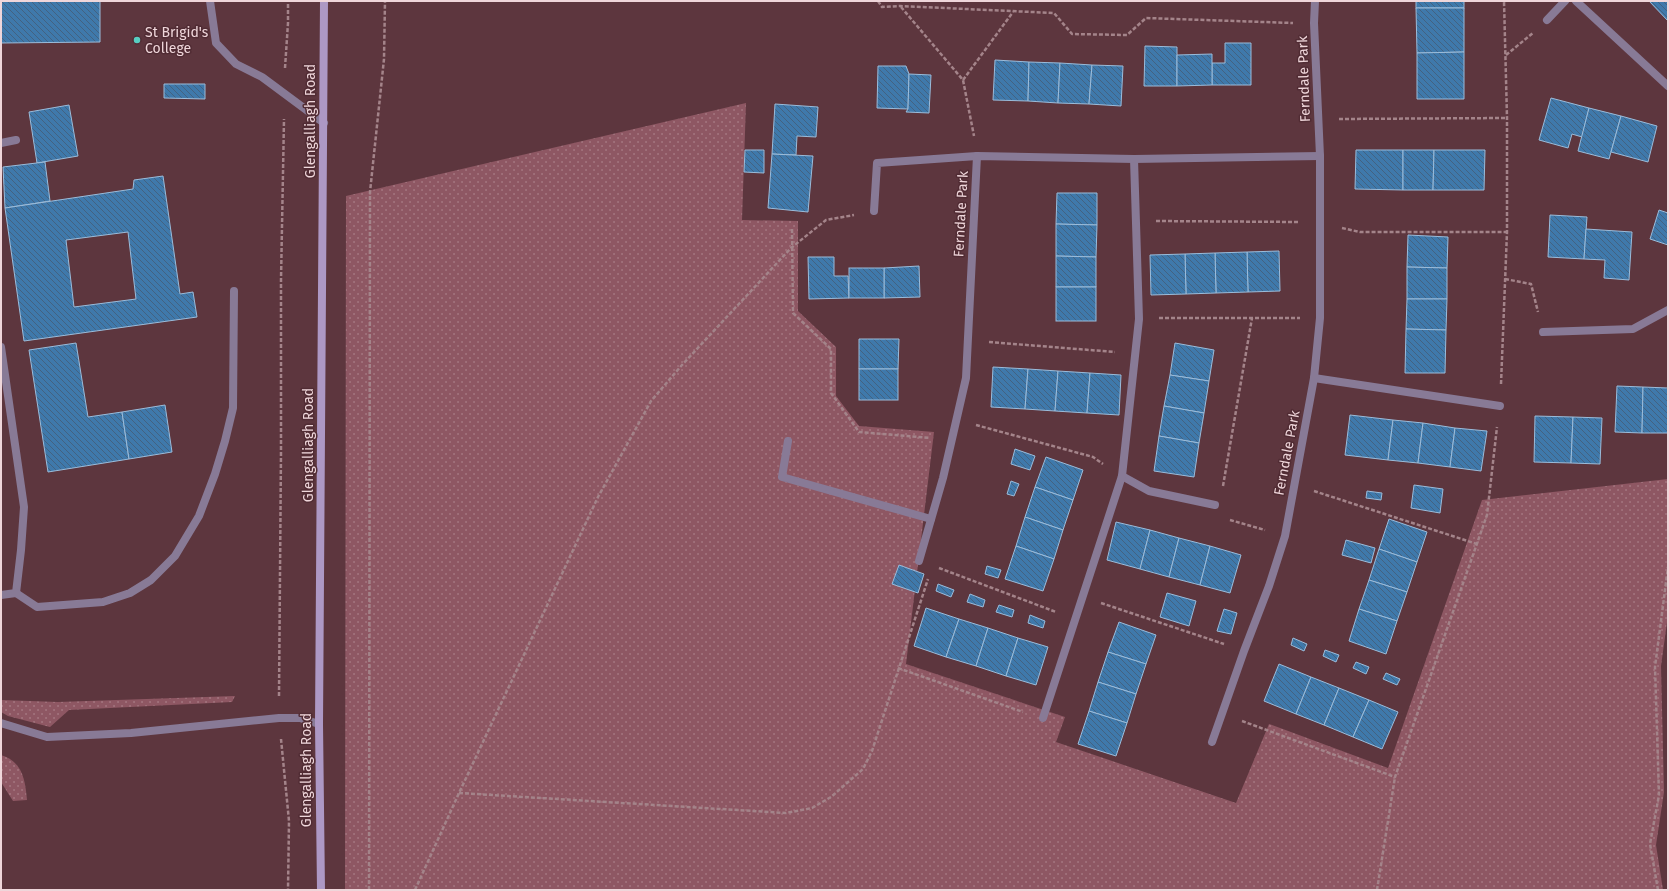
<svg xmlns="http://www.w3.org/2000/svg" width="1669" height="891" viewBox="0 0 1669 891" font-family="'Fira Sans',sans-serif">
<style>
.grass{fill:url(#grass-dots)}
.building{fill:url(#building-back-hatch);stroke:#9bbcda;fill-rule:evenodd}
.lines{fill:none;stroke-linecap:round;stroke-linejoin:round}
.path{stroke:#a4848a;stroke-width:2.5;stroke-dasharray:4 2;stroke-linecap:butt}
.service{stroke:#887a96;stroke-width:8}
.pedestrian{stroke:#887a96;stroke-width:8}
.minor{stroke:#887a96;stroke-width:8}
.secondary{stroke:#ad98c4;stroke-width:8}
.poi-dot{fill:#57cec2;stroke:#512c34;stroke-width:1.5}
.labels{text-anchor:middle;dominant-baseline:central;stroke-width:3;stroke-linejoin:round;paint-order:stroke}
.poi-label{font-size:14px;fill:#efd6da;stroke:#512c34;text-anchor:start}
.street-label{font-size:14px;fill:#efd6da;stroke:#512c34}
</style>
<defs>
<pattern id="grass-dots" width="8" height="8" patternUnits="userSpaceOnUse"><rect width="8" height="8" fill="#8e5763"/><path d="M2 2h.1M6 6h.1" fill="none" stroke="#a47680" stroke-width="1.8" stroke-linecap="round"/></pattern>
<pattern id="building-back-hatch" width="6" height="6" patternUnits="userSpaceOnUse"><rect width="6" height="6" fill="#3f79ab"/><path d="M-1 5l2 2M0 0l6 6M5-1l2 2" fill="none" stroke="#436281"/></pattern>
</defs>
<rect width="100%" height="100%" fill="#5d363e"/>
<g class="grass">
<path d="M746,103L742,220L798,221V311L836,347V396L859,426L934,432L906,664L1065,717L1056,742L1236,803L1269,724L1388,768L1482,500L1668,479V615L1661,666L1664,792L1656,845L1663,890H345L346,196Z"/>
<path d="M235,696L232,702L69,710L50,727L8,716L1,712V700L58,702Z"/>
<path d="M1,755C23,762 25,780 27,800L13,801L1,782Z"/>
</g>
<g class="building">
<path d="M1,1H100V42L1,43Z"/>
<rect x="1416" y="1" width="48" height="7"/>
<path d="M1649,1H1668V21Z"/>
<path d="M1416,8H1464V52L1417,53Z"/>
<path d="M1225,43H1251V85H1212V63H1225Z"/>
<path d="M1145,46L1177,47V86H1144Z"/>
<path d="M1464,52V99H1417V53Z"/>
<path d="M1212,54V85L1177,86V55Z"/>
<path d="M995,60L1029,62L1028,101L993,100Z"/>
<path d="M1029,62L1060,63L1058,103L1028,101Z"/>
<path d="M1060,63L1092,65L1089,104L1058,103Z"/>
<path d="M1092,65L1123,66L1121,106L1089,104Z"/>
<path d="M878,66H906L909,74L908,109L877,108Z"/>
<path d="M909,74L931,75L929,113L906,112L908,109Z"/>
<path d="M164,84H205V99L164,98Z"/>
<path d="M1551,98L1589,108L1582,137L1572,134L1568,148L1539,140Z"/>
<path d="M775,104L818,107L816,137L797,136L796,155L772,154Z"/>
<path d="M69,105L78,156L37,163L29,112Z"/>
<path d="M1589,108L1621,116L1609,159L1578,151Z"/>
<path d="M1621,116L1657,126L1648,162L1611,152Z"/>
<path d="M745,150H764V173L744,172Z"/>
<path d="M1356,150H1403V190L1355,189Z"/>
<path d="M1403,150H1434L1433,190H1403Z"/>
<path d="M1434,150H1485L1484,190H1433Z"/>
<path d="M772,154L813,156L808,212L768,208Z"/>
<path d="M45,162L50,201L5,208L3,167Z"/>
<path d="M163,176L180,294L193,292L197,317L24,341L5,208L133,189L134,180ZM128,232L136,299L74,307L66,240Z"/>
<path d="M1057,193H1097V225L1056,224Z"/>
<path d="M1659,210L1668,213V245L1650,239Z"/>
<path d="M1550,215L1587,217L1584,259L1548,257Z"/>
<path d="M1056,224L1097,225L1096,257L1056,256Z"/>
<path d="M1586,229L1632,232L1629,280L1604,278L1605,260L1584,259Z"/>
<path d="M1408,235L1448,237L1447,268L1407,267Z"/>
<path d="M1279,251L1280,291L1248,292L1247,252Z"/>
<path d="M1247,252L1248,292L1216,293L1215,253Z"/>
<path d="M1215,253L1216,293L1186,294L1185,254Z"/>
<path d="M1185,254L1186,294L1151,295L1150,255Z"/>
<path d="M1056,256L1096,257V287H1056Z"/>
<path d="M808,257H834V276H848L849,298L809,299Z"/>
<path d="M919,266L920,297L884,298V268Z"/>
<path d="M1407,267L1447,268V299H1407Z"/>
<rect x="849" y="268" width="35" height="30"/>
<rect x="1056" y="287" width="40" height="34"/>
<path d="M1407,299H1447L1446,330L1406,329Z"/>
<path d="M1406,329L1446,330L1445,373H1405Z"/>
<path d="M859,339H899L898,369H859Z"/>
<path d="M76,343L88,417L122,412L129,459L48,472L29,350Z"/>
<path d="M1175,343L1214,350L1209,381L1170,375Z"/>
<path d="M993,367L1028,369L1025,409L991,407Z"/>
<rect x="859" y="369" width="39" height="31"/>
<path d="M1028,369L1058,371L1055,411L1025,409Z"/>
<path d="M1058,371L1090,373L1087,413L1055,411Z"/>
<path d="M1090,373L1121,375L1119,415L1087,413Z"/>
<path d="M1170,375L1209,381L1204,413L1164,406Z"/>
<path d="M1617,386L1643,387L1642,433L1615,432Z"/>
<path d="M1643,387L1668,388V433H1642Z"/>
<path d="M165,405L172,452L129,459L122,412Z"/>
<path d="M1164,406L1204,413L1199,443L1159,436Z"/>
<path d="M1350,415L1393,420L1388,460L1345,455Z"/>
<path d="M1535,416L1573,417L1571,463L1534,462Z"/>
<path d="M1573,417L1602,418L1600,464L1571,463Z"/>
<path d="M1393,420L1423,423L1418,463L1388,460Z"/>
<path d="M1423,423L1455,428L1450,467L1418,463Z"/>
<path d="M1455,428L1487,431L1481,471L1450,467Z"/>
<path d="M1159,436L1199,443L1194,477L1154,471Z"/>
<path d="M1015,449L1035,456L1030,470L1011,464Z"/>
<path d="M1046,457L1083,470L1073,500L1035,487Z"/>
<path d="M1011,481L1019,484L1014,496L1007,494Z"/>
<path d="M1414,485L1443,489L1440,513L1411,508Z"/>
<path d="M1035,487L1073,500L1063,530L1025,517Z"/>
<path d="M1367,491L1382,493L1381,500L1366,498Z"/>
<path d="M1025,517L1063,530L1054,559L1016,546Z"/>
<path d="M1389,519L1427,532L1417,562L1379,549Z"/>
<path d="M1116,522L1150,530L1140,569L1107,560Z"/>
<path d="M1150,530L1179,538L1169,577L1140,569Z"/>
<path d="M1179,538L1210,546L1200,585L1169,577Z"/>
<path d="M1346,540L1375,548L1371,563L1342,555Z"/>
<path d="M1016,546L1054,559L1043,591L1005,579Z"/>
<path d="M1210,546L1241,555L1230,593L1200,585Z"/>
<path d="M1379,549L1417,562L1407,592L1369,580Z"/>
<path d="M899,565L924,574L918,593L892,584Z"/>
<path d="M987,566L1001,570L998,578L985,574Z"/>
<path d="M1369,580L1407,592L1397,621L1359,609Z"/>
<path d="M938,584L954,590L951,597L936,591Z"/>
<path d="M1167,593L1196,601L1189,626L1160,617Z"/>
<path d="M970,594L985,600L983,607L967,602Z"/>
<path d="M999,605L1014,610L1012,617L996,612Z"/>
<path d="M926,608L959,619L946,657L914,646Z"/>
<path d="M1224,609L1237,613L1231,634L1217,631Z"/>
<path d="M1359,609L1397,621L1386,654L1349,641Z"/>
<path d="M1030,615L1045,621L1043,628L1028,623Z"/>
<path d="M959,619L988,628L976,666L946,657Z"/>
<path d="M1119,622L1156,635L1146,664L1108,652Z"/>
<path d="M988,628L1018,638L1006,676L976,666Z"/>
<path d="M1018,638L1048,647L1036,685L1006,676Z"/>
<path d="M1293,638L1307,644L1304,651L1291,645Z"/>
<path d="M1325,650L1339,655L1336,662L1323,656Z"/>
<path d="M1108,652L1146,664L1136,694L1098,682Z"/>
<path d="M1356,662L1369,667L1366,674L1353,668Z"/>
<path d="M1279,664L1311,677L1296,714L1264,701Z"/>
<path d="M1386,673L1400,679L1397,685L1383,679Z"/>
<path d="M1311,677L1339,688L1324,725L1296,714Z"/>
<path d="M1098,682L1136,694L1127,723L1089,711Z"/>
<path d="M1339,688L1369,700L1353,737L1324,725Z"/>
<path d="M1369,700L1398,712L1382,749L1353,737Z"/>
<path d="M1089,711L1127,723L1116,756L1078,744Z"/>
</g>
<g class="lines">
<g class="path">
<path d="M878,1L882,7L900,6L1054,13L1072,34L1127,35L1146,18L1293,23"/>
<path d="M901,7L963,80L974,136"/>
<path d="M1506,55L1533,33"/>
<path d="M285,68L288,23V1"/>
<path d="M963,80L1013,12"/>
<path d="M1339,119L1507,118"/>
<path d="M1156,221L1299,222"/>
<path d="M1342,228L1360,232H1507"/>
<path d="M792,229L793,313L831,349V393L859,432L930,438"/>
<path d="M1505,279L1531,284L1538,312"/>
<path d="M1159,318H1300"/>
<path d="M989,342L1115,352"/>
<path d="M1501,384L1507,232V118L1504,1"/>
<path d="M976,425L1093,457L1103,464"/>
<path d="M1223,486L1252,318"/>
<path d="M1314,491L1477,544"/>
<path d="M1230,520L1265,530"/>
<path d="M939,568L1056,612"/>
<path d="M1101,603L1224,644"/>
<path d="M898,668L1023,712"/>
<path d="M279,696L281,452V280L284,119"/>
<path d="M1242,721L1395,777L1487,515L1497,427"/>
<path d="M281,739L289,821L288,890"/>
<path d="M459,793L786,813L812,808L831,797L863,769L872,751L928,579"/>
<path d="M369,890L370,192L384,59L385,1"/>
<path d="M415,890L459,793L598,497L651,401L682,365L791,248L826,220L854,215"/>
<path d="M1377,890L1395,777"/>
<path d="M1658,890L1650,844L1659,795L1655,667L1668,567"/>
</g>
<g class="service">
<path d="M210,1L216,43L236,64L262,77L324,123"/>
<path d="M1,143L16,140"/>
<path d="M1,347L24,507L21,550L16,593L1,595"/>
<path d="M788,441L782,477L931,519"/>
<path d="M16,593L37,607L103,602L130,593L151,580L175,556L199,516L215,474L225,441L233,408L234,291"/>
<path d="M1,723L47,737L131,733L279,718H300L319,724"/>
</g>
<g class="pedestrian">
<path d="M1314,378L1500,406"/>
<path d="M1122,476L1149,491L1215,505"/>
<path d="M1043,718L1122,476L1139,319L1134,159"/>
</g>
<g class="minor">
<path d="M1576,1L1668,86"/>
<path d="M1547,20L1565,1"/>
<path d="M874,211L877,163L977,156"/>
<path d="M1543,332L1633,329L1668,310"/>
<path d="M919,561L943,478L966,378L977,156L1134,159L1320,156"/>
<path d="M1212,742L1244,651L1269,586L1285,536L1314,378L1320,318V156L1314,23L1315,1"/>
</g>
<path class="secondary" d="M321,890L319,724L324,1"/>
</g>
<circle class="poi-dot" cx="137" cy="40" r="4"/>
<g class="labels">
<g class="poi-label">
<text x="145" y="32">St Brigid's<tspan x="145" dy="16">College</tspan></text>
</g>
<g class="street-label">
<text transform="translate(1304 79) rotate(-92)">Ferndale Park</text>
<text transform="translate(310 121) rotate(-90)">Glengalliagh Road</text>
<text transform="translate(961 214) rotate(-87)">Ferndale Park</text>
<text transform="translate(308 445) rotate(-90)">Glengalliagh Road</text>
<text transform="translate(1287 453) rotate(-79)">Ferndale Park</text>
<text transform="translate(306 770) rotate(-90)">Glengalliagh Road</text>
</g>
</g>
<rect width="1669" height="891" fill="none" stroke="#efd6da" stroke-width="4"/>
</svg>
